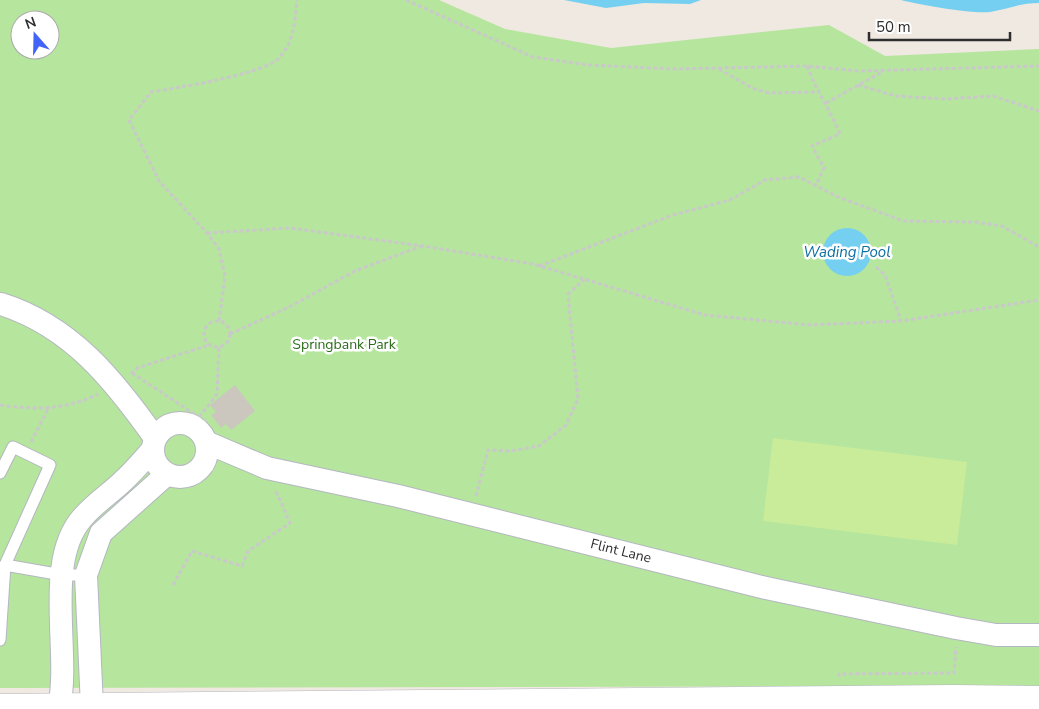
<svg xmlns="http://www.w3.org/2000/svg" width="1039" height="709" viewBox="0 0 1039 709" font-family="'Nunito Sans',sans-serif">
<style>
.green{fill:#b6e59e;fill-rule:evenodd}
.pitch{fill:#c9ec9a}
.water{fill:#75cff0}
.building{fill:#cbc7bf}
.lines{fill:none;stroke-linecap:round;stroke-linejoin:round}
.service-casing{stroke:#b4b7c1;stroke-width:13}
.minor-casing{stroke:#b4b7c1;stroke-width:24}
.secondary-casing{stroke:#b4b7c1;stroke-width:29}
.path{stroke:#c9c9c9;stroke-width:3;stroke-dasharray:4 2.5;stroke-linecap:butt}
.service{stroke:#fff;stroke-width:11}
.minor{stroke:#fff;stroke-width:22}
.secondary{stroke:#fff;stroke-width:28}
.labels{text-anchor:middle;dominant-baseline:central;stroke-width:5;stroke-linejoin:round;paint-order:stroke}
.park-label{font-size:14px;fill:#2c6e1b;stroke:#fff}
.street-label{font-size:14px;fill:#2e2e2e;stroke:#fff}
.water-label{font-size:15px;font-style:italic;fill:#0d6fa3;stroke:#fff}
</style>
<rect width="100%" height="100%" fill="#efe9e1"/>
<path class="green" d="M0,0H439L505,29L611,48L829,25L885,56L1039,49V686L0,688ZM20,20H50V50H20Z"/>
<path class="pitch" d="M773,438L967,462L957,545L763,521Z"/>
<g class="water">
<path d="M564,0H701L690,4L644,3L606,8Z"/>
<path d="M901,0H1039V3C1020,3 1007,9 990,12C971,14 920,5 901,0Z"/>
<circle cx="847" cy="252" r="24"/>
</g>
<path class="building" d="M235,385L255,411L231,430L226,424L221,428L211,415L216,412L210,405Z"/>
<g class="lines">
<defs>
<g id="service">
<path d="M0,473L13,447L50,465L5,565L0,640"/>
<path d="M5,565L62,575H86"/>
</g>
<g id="minor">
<path d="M1,304C71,326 114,380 155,438"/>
<circle cx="180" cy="450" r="27"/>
<path d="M208,443L267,468L398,496L766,588L956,628L996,635H1039"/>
<path d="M59,707C71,652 43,561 83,517C95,503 111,493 123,481C134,471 143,460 152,450"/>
<path d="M92,707L86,575L101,533L166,475"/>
</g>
<path id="secondary" d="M0,708L953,699L1039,700"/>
</defs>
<use href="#service" class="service-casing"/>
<use href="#minor" class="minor-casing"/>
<use href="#secondary" class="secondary-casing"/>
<g class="path">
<path d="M406,0L533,57L589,65L674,69L807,66L859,71L1039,66"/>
<path d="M807,66C816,90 830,110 840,134L812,146L824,168L816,185"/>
<path d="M719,69L752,88L769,93L817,92"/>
<path d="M858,85L896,96L946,99L993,96L1039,111"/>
<path d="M826,103L882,72"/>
<path d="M207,233L290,228L423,246L533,264L705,315L810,325L901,321L1039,300"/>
<path d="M539,266L673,215L730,200L765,180L799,177L836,196L903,221L975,222L1002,226L1039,247"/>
<path d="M876,267L885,275L901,321"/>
<circle cx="217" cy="334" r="13"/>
<path d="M219,321L225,276L219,249L207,233L159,181L129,120L151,92C175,88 267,74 280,57C294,40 295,22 297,0"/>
<path d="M230,334L291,306L355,271L422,246"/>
<path d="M132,373L208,423"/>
<path d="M131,374L137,368L209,345"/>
<path d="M0,405C34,410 66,410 98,394"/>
<path d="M199,417L217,394L219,347"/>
<path d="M31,442L48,409"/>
<path d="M203,468L215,470"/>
<path d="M476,496L488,450L511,451L539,446L566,425L578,399L568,294L584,280"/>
<path d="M173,585L192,551L242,566L248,551L290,523L276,491"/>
<path d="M839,677V674L954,673L956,647"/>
</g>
<use href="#service" class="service"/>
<use href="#minor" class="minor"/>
<use href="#secondary" class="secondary"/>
</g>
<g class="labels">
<g class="park-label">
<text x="344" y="344">Springbank Park</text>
</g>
<g class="street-label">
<text transform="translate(621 551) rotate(14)">Flint Lane</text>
</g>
<g class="water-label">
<text x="847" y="252">Wading Pool</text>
</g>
</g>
<g transform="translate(35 35) rotate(340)"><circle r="24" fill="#ffffff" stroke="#ababab"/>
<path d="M0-4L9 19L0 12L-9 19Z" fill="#4264fb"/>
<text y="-8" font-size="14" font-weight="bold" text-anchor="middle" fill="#2e2e2e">N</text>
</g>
<path d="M869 32v8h141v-8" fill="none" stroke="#2e2e2e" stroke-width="2.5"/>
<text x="876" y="32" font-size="15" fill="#2e2e2e" stroke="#ffffff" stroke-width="4" paint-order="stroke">50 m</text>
</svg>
